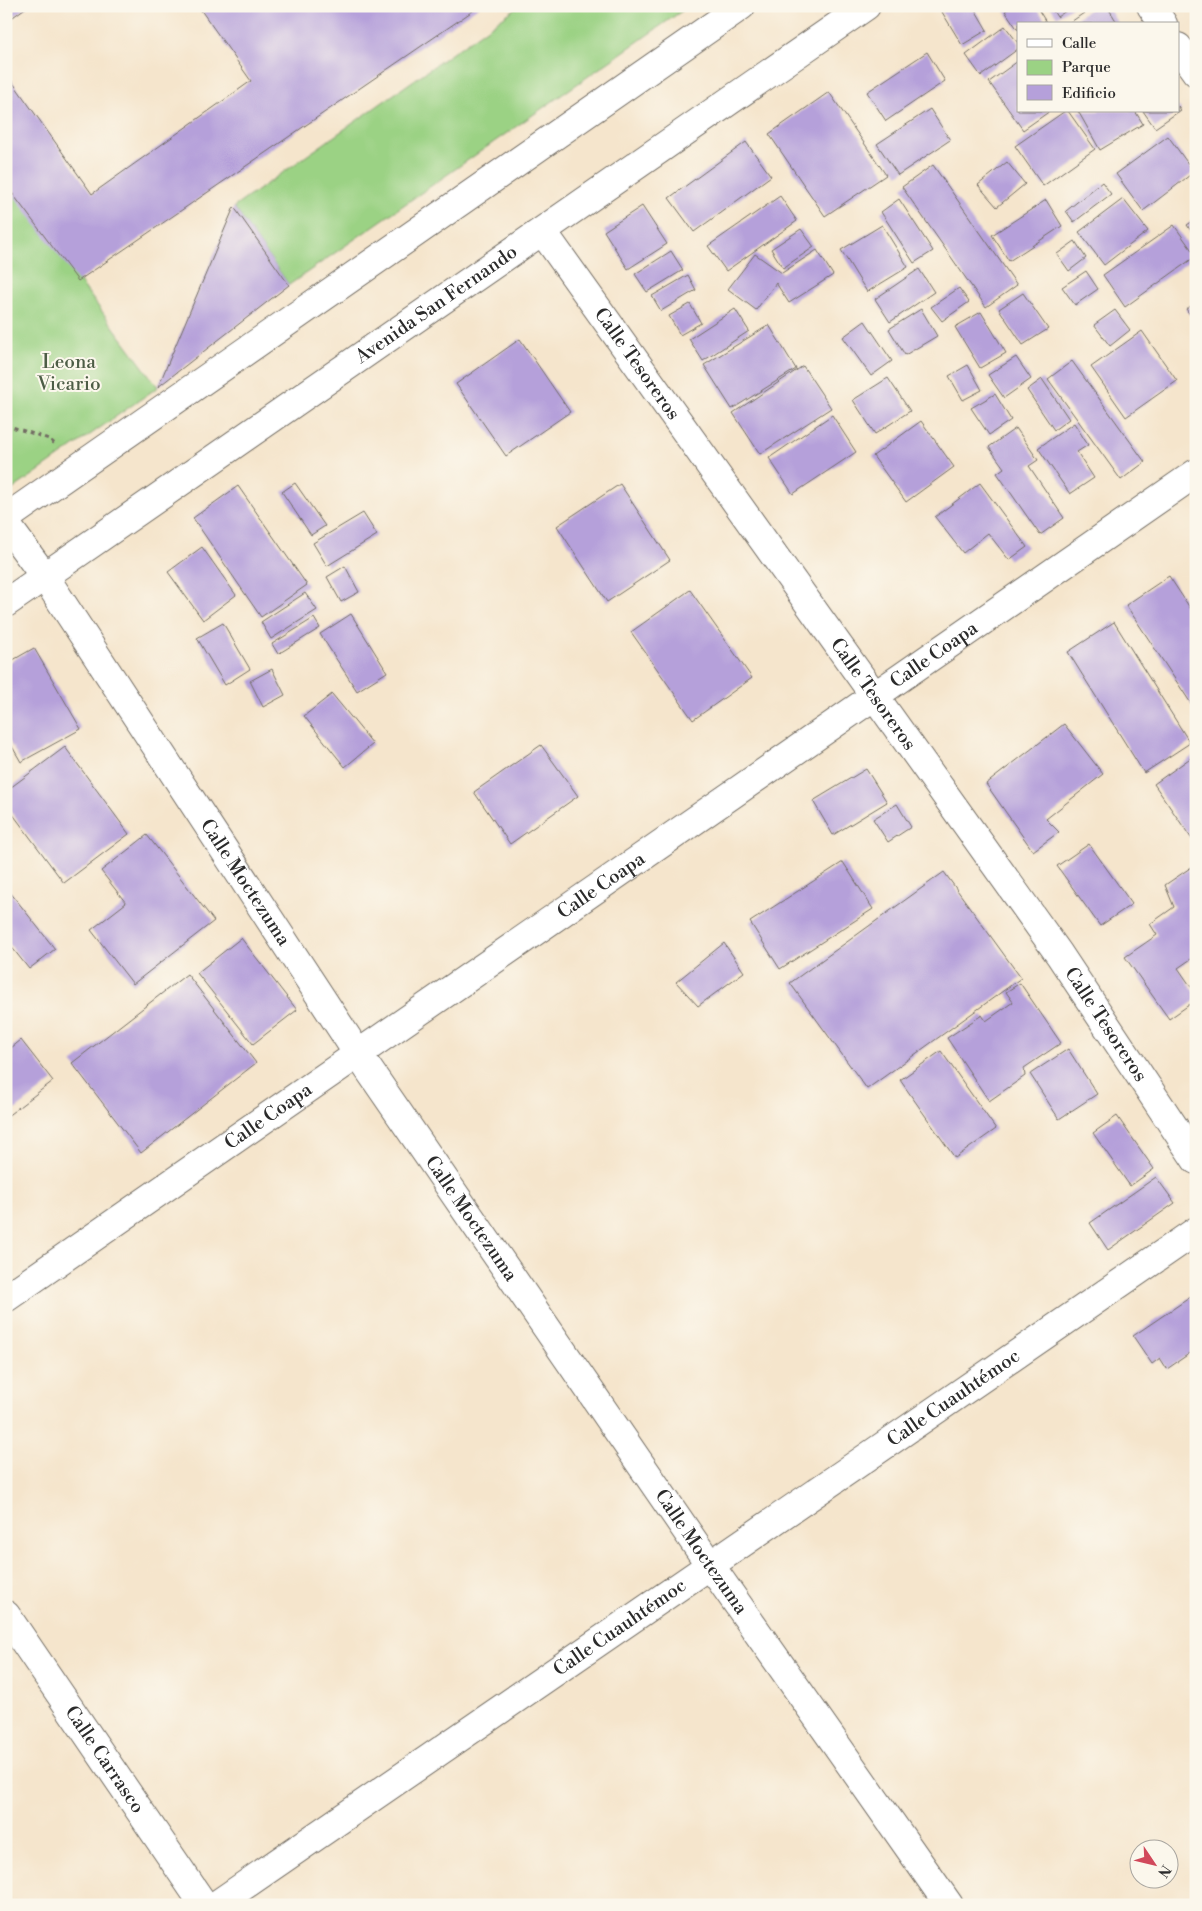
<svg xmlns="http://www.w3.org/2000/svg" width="1202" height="1911" viewBox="0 0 1202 1911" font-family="'Libre Bodoni',serif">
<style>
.green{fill:#9bd284;stroke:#637e58}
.building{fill:#b5a0da}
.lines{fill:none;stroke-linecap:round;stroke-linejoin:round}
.minor-casing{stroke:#726c63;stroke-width:30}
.major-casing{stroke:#726c63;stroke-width:30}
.path{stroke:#726c63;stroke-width:3;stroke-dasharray:4 4;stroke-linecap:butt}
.minor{stroke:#fff;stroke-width:28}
.major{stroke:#fff;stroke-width:28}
.labels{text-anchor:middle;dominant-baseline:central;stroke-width:4;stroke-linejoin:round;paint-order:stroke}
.street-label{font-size:19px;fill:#2b2b2b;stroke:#fbf7ec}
.park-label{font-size:19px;fill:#4d5d46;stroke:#fbf7ec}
</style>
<rect width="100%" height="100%" fill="#fbf7ec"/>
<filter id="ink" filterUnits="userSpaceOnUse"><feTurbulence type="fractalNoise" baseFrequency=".02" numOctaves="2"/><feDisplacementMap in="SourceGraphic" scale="10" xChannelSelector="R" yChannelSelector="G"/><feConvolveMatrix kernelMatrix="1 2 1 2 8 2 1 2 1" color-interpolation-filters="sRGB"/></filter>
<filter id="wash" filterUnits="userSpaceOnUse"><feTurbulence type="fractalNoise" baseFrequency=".0096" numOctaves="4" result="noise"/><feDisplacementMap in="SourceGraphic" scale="20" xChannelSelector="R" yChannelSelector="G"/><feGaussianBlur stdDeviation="1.12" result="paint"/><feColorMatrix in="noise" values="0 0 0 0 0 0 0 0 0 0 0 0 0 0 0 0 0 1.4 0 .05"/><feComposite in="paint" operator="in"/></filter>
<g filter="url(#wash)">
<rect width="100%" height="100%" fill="#f5e5cc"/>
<g class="green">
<path d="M519,6H689L289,285L234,207Z"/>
<path d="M6,182L158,387L6,494Z"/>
</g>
<g id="blocks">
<g class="building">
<path d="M6,6H28L6,22Z"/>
<path d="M198,6H315L319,11L326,6H480L78,281L6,185V73L92,194L251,81Z"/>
<path d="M952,6H973L987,30L962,45L942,12Z"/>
<path d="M1013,6H1036L1046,22L1043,24H1018V30L1005,11Z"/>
<path d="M1050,6H1073L1057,17Z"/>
<path d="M1094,6H1107L1118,24H1068Z"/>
<path d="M1005,26L1018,43V49L981,76L966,55Z"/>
<path d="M927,52L945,81L886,121L867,92Z"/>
<path d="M1018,61V111H1050L1023,130L989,82Z"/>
<path d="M829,92L886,175L825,216L769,134Z"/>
<path d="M1178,106L1181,110L1155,128L1143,111H1178Z"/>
<path d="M930,109L950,140L898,175L877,144Z"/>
<path d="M1065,111H1068L1095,149L1043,186L1015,146Z"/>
<path d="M1078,111H1135L1143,124L1100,150Z"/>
<path d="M1168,136L1194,172L1143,211L1116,174Z"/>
<path d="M746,142L771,176L694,232L669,198Z"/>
<path d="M1007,162L1025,184L997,207L978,185Z"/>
<path d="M933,165L1017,285L986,307L902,187Z"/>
<path d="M1102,182L1111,194L1074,222L1066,211Z"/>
<path d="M780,196L797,221L726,271L708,246Z"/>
<path d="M899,199L933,251L914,263L881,212Z"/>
<path d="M1123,199L1148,231L1104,265L1079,232Z"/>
<path d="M1046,200L1062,226L1009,261L992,235Z"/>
<path d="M642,206L667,244L628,269L604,231Z"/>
<path d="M234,207L289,285L158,387Z"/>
<path d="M1196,219V238L1187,225Z"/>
<path d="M882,225L908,267L867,292L841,250Z"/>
<path d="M1174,225L1196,256L1125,307L1103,275Z"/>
<path d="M801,229L814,247L783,268L771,249Z"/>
<path d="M1075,241L1086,258L1069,271L1057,254Z"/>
<path d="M817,250L833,275L789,303L776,283L756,310L728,289L755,254L782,273Z"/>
<path d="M671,251L683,270L647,292L635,274Z"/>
<path d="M919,269L934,292L890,322L875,299Z"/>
<path d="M1086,271L1098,289L1075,305L1062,287Z"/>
<path d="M688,275L696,290L661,311L652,296Z"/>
<path d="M959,288L969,302L942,321L931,307Z"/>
<path d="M1023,293L1048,329L1023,345L999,309Z"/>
<path d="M1196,303V323L1186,309Z"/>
<path d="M690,304L701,323L680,335L669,316Z"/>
<path d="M735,309L749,331L703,361L689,339Z"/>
<path d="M921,309L937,336L905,355L889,329Z"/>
<path d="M1115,310L1130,330L1110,346L1094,325Z"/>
<path d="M981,312L1006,353L980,368L955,327Z"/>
<path d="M865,321L892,361L871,376L843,337Z"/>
<path d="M769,325L796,369L732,409L704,365Z"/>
<path d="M1142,331L1177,381L1126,417L1091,367Z"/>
<path d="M520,339L570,412L506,456L456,384Z"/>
<path d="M1016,357L1031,379L1004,398L988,375Z"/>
<path d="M1072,361L1145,462L1121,480L1048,379Z"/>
<path d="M968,365L982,390L963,400L949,376Z"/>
<path d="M803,366L831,408L760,454L733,413Z"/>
<path d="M888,378L910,411L875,434L853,400Z"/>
<path d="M1042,379L1069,419L1054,430L1027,390Z"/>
<path d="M995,394L1011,420L989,435L971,408Z"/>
<path d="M832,415L856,452L793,494L769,458Z"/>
<path d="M921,421L954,467L906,502L873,456Z"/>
<path d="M1074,423L1088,445L1077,452L1094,478L1070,494L1038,448Z"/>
<path d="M1016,428L1038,460L1029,466L1064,518L1040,535L997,473L1004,468L989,447Z"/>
<path d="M295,483L325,526L311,535L282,492Z"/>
<path d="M980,483L1027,547L1009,560L988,533L963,553L935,517Z"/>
<path d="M620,484L670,560L607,602L557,526Z"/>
<path d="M238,486L307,585L261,617L193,518Z"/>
<path d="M363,513L377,535L327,566L313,543Z"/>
<path d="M202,547L236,595L203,620L168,572Z"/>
<path d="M345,566L359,592L341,602L327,577Z"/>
<path d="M1169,576L1196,617V711L1126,605Z"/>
<path d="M690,590L752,678L693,720L631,632Z"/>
<path d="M305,593L317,610L271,639L261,622Z"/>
<path d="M351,614L387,672L357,691L320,634Z"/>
<path d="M314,618L320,628L278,654L272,644Z"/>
<path d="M1114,622L1190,743L1144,773L1068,652Z"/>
<path d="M223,623L250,669L225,685L197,638Z"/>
<path d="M34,648L81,729L21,762L6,736V664Z"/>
<path d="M272,669L285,695L263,707L250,681Z"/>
<path d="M332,694L373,744L345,767L304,716Z"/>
<path d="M1064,724L1103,774L1046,819L1059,832L1033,851L986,784Z"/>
<path d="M541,745L578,796L510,844L474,792Z"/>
<path d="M65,747L129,834L64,883L6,805V791Z"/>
<path d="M1196,754V845L1154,784Z"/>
<path d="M866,769L887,802L833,835L813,801Z"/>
<path d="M897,804L911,827L888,842L873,819Z"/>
<path d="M147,835L214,921L133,984L91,930L126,903L101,871Z"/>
<path d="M1089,844L1132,904L1100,926L1057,866Z"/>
<path d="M843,862L873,909L780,969L750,922Z"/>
<path d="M1196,864V959L1194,957L1178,968L1196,994V1000L1169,1019L1125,957L1157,935L1150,924L1174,907L1165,885Z"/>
<path d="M944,872L1021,978L867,1089L790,983Z"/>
<path d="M6,887L55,949L29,969L6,940Z"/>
<path d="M241,938L297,1010L253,1044L197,973Z"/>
<path d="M724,943L744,972L698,1006L676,982Z"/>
<path d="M187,974L256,1063L141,1153L72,1063Z"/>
<path d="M1020,983L1061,1043L1024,1068L1025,1076L989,1101L947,1038L982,1015L986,1021L1013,1002L1006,992Z"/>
<path d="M21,1040L53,1081L6,1117V1052Z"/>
<path d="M1068,1049L1097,1094L1059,1119L1030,1074Z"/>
<path d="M941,1051L996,1129L955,1158L900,1080Z"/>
<path d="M1117,1116L1154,1169L1130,1186L1093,1133Z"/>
<path d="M1156,1177L1175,1203L1108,1250L1090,1223Z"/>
<path d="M1195,1294L1196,1349L1167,1369L1160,1358L1152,1364L1133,1336Z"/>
</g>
</g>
</g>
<g filter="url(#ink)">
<use href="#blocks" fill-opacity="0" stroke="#726c63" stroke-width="1"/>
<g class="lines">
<defs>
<g id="minor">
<path d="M1151,6L1163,24"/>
<path d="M1178,47L1196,72"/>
<path id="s1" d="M543,232L1059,954L1196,1160"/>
<path id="s2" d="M6,524L45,577L358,1054L710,1565L949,1905"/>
<path id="s3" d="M6,1298L1196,473"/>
<path id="s4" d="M6,1615L204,1905"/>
<path id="s5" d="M216,1905L1196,1231"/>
</g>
<g id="major">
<path d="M6,518L741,6"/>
<path id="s6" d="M6,603L866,6"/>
</g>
</defs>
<use href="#minor" class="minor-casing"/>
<use href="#major" class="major-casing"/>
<path class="path" d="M6,425L49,439L56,445"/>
<use href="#minor" class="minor"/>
<use href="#major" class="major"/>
</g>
</g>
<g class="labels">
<g class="street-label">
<text stroke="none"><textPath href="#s6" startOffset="524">Avenida San Fernando</textPath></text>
<text stroke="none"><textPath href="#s1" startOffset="162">Calle Tesoreros</textPath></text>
<text stroke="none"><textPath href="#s3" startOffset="1129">Calle Coapa</textPath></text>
<text stroke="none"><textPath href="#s1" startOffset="568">Calle Tesoreros</textPath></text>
<text stroke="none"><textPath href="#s2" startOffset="431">Calle Moctezuma</textPath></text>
<text stroke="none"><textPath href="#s3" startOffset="724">Calle Coapa</textPath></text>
<text stroke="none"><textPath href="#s1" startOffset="972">Calle Tesoreros</textPath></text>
<text stroke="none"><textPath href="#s3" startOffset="319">Calle Coapa</textPath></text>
<text stroke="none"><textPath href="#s2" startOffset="836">Calle Moctezuma</textPath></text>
<text stroke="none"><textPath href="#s5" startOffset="895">Calle Cuauhtémoc</textPath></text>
<text stroke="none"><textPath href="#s2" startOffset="1241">Calle Moctezuma</textPath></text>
<text stroke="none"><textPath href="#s5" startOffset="490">Calle Cuauhtémoc</textPath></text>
<text stroke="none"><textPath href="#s4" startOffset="175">Calle Carrasco</textPath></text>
</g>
<g class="park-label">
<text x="69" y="362">Leona<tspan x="69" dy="22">Vicario</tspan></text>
</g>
</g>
<rect width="1202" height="1911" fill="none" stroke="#fbf7ec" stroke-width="25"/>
<rect x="1017" y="22" width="162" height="90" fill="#fbf7ec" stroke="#a8a59f"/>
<rect x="1027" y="39" width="25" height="8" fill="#ffffff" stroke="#a8a59f"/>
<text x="1062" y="48" font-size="15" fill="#2b2b2b">Calle</text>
<rect x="1027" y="60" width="25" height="15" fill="#9bd284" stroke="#a8a59f"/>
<text x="1062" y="72" font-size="15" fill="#2b2b2b">Parque</text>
<rect x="1027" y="85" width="25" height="15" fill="#b5a0da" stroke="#a8a59f"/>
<text x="1062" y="98" font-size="15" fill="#2b2b2b">Edificio</text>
<g transform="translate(1154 1864) rotate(125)"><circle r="24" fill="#fbf7ec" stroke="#a8a59f"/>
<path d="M0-4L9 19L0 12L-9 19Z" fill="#d1495b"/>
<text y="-8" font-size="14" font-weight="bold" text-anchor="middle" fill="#2b2b2b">N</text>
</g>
</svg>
